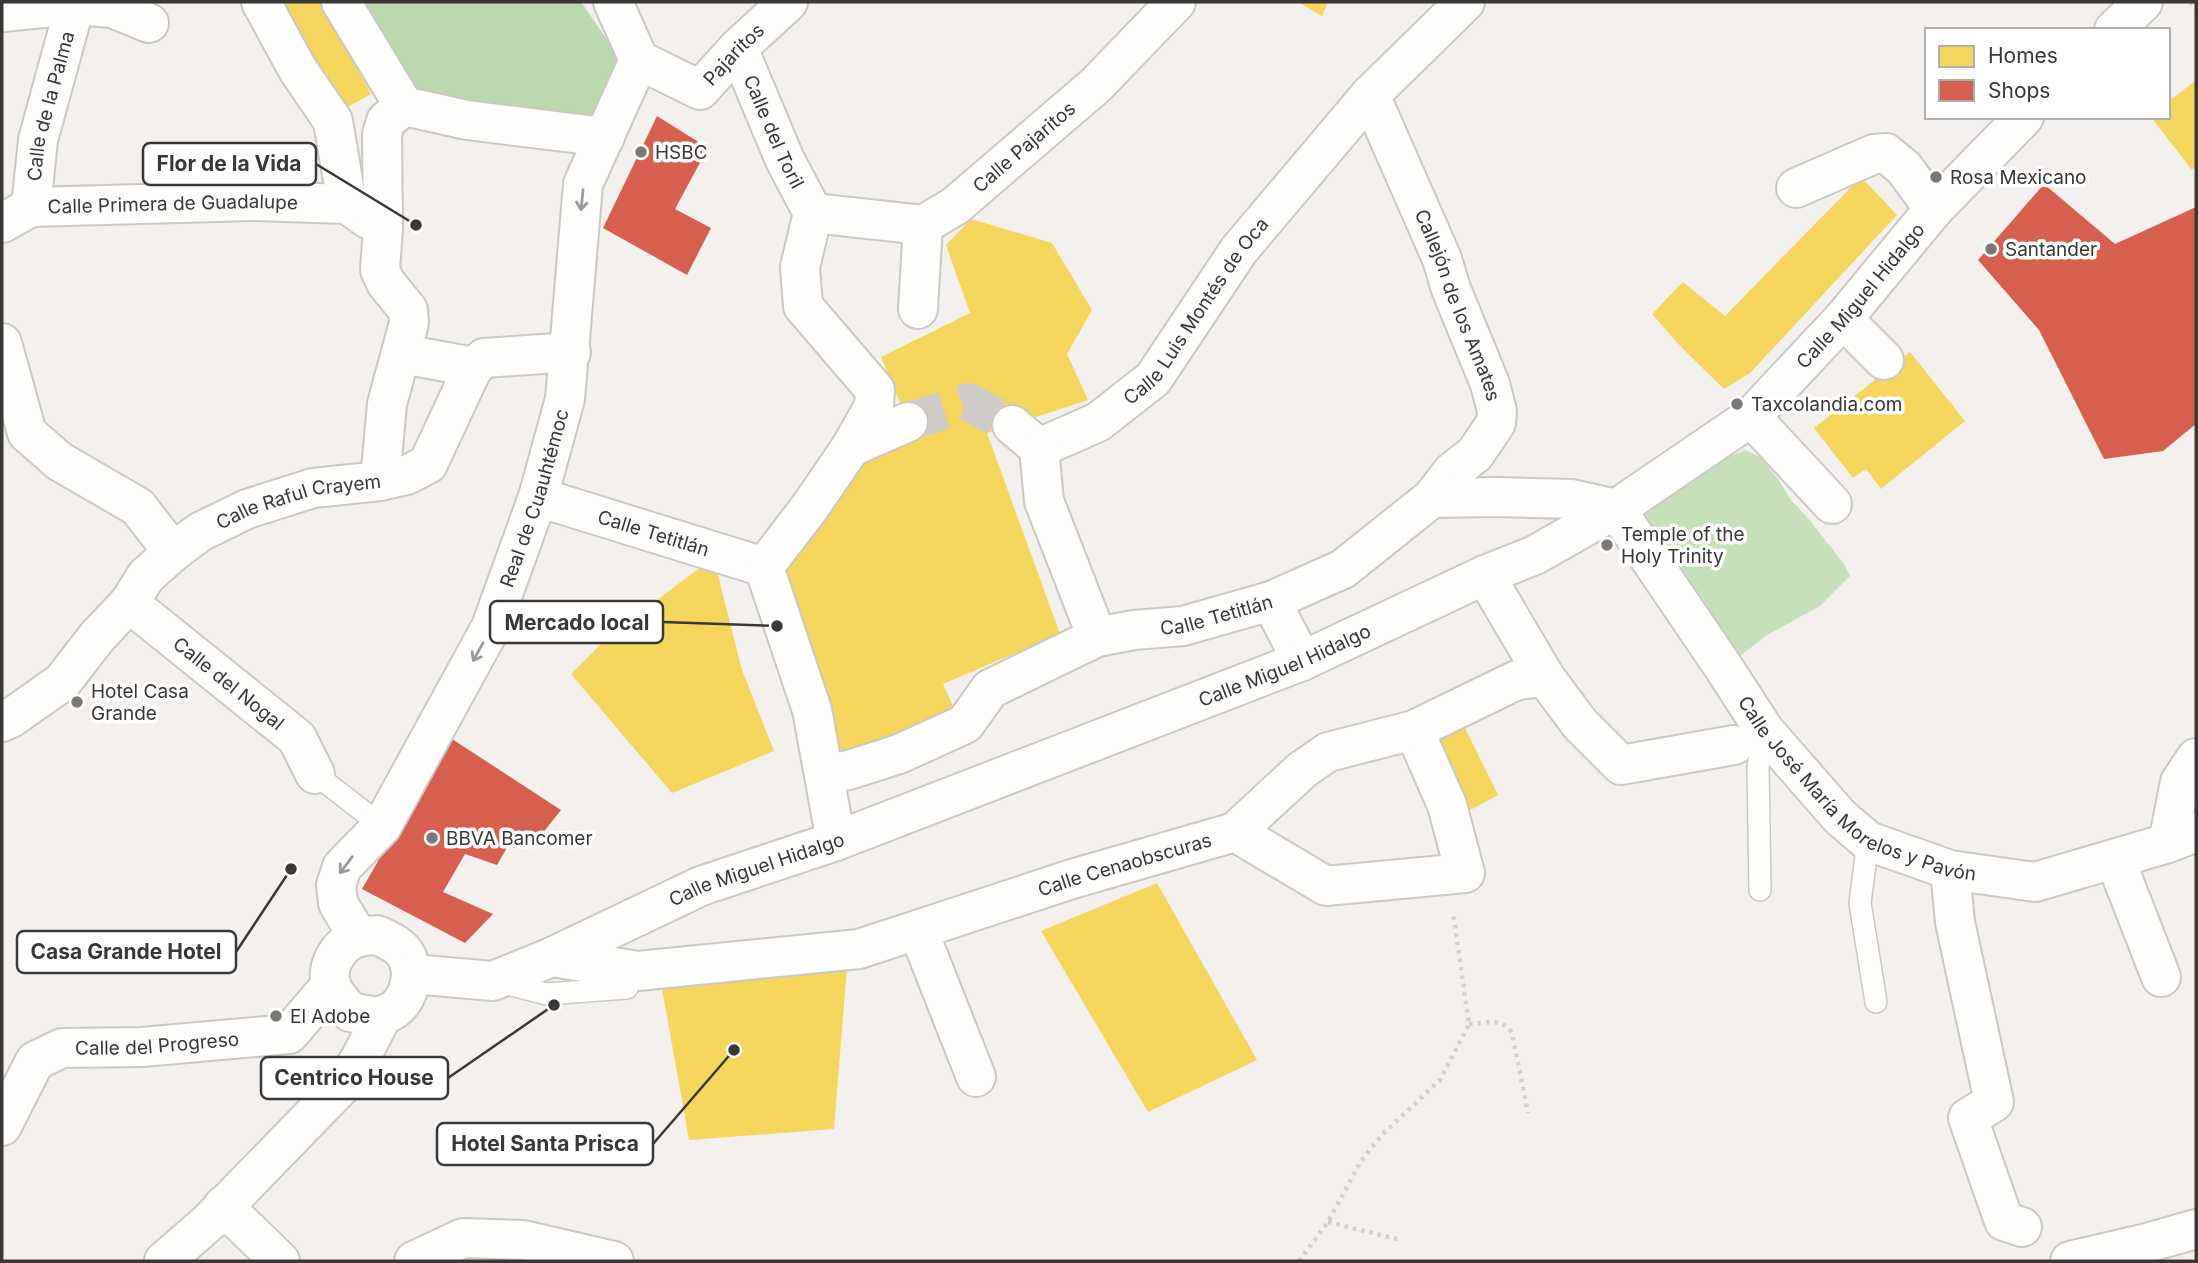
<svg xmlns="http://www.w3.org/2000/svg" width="2198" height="1263" viewBox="0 0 2198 1263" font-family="Inter,sans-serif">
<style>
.green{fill:#c6e0ba}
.forest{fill:#bcd9ae}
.homes{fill:#f6d55c}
.shops{fill:#d6604d}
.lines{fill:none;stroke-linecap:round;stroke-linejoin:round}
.street-tunnel{stroke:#cecbc9;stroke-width:38;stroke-dasharray:38 19;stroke-linecap:butt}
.lane-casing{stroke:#cac7c5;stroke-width:24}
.street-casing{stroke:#cac7c5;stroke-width:42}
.primary-casing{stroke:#cac7c5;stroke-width:42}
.path{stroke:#d0cfcf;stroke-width:4.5;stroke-dasharray:3.5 5;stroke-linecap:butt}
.lane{stroke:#fdfdfc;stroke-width:21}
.street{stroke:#fdfdfc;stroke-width:38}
.primary{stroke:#fdfdfc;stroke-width:38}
.oneway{stroke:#9c9a99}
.poi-dot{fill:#7b7876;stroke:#fff;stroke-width:2.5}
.labels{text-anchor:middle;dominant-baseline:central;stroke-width:7;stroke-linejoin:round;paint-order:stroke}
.street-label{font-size:19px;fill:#3a3836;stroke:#fff}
.poi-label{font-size:19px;fill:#3a3836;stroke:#fff;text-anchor:start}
.leader{fill:none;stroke:#3a3836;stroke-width:2.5}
.callout-dot{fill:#3a3836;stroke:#fff;stroke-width:2.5}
.callout{fill:#fff;stroke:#3a3836;stroke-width:2.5}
.callout-label{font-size:21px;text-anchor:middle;font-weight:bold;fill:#3a3836}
</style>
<rect width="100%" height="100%" fill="#f3f0ee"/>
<path class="green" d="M1745,450L1760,457L1778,479L1790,499L1808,518L1844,564L1850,576L1820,606L1767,635L1740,656L1729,658L1642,533L1643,504L1724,459Z"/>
<path class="forest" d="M347,2H581L628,70L611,120L410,99Z"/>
<g class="homes">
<path d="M264,2H320L371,94L337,113Z"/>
<path d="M1298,2H1328L1322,16Z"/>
<path d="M2196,80V166L2192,170L2151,117H2168V102Z"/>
<path d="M1861,177L1897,215L1750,373L1724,389L1683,349L1652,314L1683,282L1725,316Z"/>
<path d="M971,219L1052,243L1092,310L1067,354L1088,400L987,433L1060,634L943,684L959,719L846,767L781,555L851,461L908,422L881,357L970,313L946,245Z"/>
<path d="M1910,352L1965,421L1881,489L1866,469L1853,478L1814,428Z"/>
<path d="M702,566L717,571L742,670L774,751L672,793L571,674L608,637Z"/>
<path d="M1465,728L1498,795L1463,814L1426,744Z"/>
<path d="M1157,883L1257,1060L1148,1112L1041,931Z"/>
<path d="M847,967L834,1129L689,1140L660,977Z"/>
</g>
<g class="shops">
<path d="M657,116L708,148L675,209L711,228L687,275L603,228Z"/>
<path d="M2044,184L2115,244L2196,207V424L2163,451L2104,459L2039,330L1978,260Z"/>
<path d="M449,737L561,810L534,844L515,834L497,865L465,854L443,892L493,914L465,943L362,889Z"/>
</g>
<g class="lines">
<path class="street-tunnel" d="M908,422L968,402L1012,425"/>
<defs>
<g id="lane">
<path d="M315,774L382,826"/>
<path d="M1868,841L1860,903L1876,1002"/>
<path d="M1760,890L1758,767L1764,730"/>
<path d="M499,982L547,994L627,988"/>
</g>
<g id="street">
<path d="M261,2L298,70L333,121L347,204L368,219"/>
<path d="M341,2L404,106L467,120L605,137"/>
<path d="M2,12L75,5L112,8L149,23"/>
<path d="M2114,30L2143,2"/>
<path id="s1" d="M738,48L785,160L813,213L800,267L803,306L875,390L874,406L851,447"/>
<path id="s2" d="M639,60L700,90L738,48L788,2"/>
<path id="s3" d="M1370,95L1442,259L1451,289L1490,384L1497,411L1496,423L1475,454L1452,472L1432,498"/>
<path d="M1796,188L1874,154L1886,153L1904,168L1934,209"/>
<path id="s4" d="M31,207L38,140L75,5"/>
<path d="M813,213L923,225"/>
<path id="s5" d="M2,223L31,207L253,201L347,204"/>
<path id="s6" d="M923,225L955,206L1096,85L1176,2"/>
<path d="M918,309L923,225"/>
<path d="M1843,319L1884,360"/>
<path d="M2,343L27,433L59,461L138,507L173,552"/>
<path d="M402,354L474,367"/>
<path d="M1751,417L1832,504"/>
<path d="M1012,425L1039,448"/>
<path id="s7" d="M1039,448L1098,422L1153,379L1239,250L1370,95L1465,2"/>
<path d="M1039,448L1044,501L1097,637"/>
<path d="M380,481L387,404L409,323L408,310L386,283L380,270L383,229L382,134L386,121L404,106"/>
<path id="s8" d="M538,497L764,567"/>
<path d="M764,567L812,710L836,841"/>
<path d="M764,567L810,507L851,447L908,422"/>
<path d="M1485,575L1545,677L1580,724L1621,765L1734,745"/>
<path d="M1271,601L1302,661"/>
<path id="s9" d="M129,603L297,738L315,774"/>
<path id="s10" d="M2,722L11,718L62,682L97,637L129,603L146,576L173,552L200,532L247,509L313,488L380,481L407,475L428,464L469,376L474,367L484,358L571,352"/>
<path id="s11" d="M824,774L849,770L899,754L965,724L990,689L1097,637L1134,630L1183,626L1271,601L1343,569L1432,498L1498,497L1572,499L1616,509L1724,668L1764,730L1840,817L1868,841L1950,870L2035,882L2168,843L2196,832"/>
<path d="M1235,832L1326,886L1465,873L1447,805L1414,730"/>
<path d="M2168,843L2180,782L2196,758"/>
<path d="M2115,859L2161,977"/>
<path d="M1950,870L1955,922L1994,1102L1968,1118L2004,1221L2022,1227"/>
<path d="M918,930L976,1077"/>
<path d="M377,935C388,940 401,945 407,957C417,978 406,1010 382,1015C373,1018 359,1013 350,1012C344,1004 333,993 331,984C325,965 341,941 360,937C365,935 371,936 377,935Z"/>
<path id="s12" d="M358,937L338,903L336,885L342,867L382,826L491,627L538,497L565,399L583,184L639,60L613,2"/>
<path id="s13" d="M552,957L638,971L859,949L1072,879L1235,832L1302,770L1328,752L1414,730L1517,680L1545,677"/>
<path id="s14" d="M412,974L493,981L552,957L701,886L836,841L1302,661L1485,575L1535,555L1616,509L1751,417L1843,319L1934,209L2024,117"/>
<path id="s15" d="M2,1126L35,1061L62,1048L142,1047L289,1034L331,985"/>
<path d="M223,1206L280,1261"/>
<path d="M164,1261L210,1221L344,1083L360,1059L382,1016"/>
<path d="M414,1261L463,1238L523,1240L614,1261"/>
</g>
<path id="primary" d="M2070,1261L2147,1243L2196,1229"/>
</defs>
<use href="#lane" class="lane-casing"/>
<use href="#street" class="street-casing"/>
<use href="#primary" class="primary-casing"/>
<g class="path">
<path d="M2190,2L2196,10"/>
<path d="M1469,1024C1486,1023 1502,1017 1512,1033L1528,1113"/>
<path d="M1328,1222L1401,1240"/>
<path d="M1299,1261L1328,1222L1361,1161L1382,1135L1440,1080L1469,1024L1453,912"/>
</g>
<use href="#lane" class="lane"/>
<use href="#street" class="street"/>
<use href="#primary" class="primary"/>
</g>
<defs><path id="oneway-shaft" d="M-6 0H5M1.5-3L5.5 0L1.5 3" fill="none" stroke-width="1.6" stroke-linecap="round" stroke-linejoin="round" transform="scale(1.75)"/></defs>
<g class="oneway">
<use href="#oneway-shaft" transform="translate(582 200) rotate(96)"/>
<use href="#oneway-shaft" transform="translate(478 652) rotate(119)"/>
<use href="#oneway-shaft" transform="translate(346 865) rotate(127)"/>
</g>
<g class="poi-dot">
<circle cx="641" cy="152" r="7"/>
<circle cx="1936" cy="177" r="7"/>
<circle cx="1991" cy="249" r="7"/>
<circle cx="1737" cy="404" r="7"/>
<circle cx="1607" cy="545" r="7"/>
<circle cx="77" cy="702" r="7"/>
<circle cx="432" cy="838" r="7"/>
<circle cx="276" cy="1016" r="7"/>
</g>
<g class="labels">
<g class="street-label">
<text stroke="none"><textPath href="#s2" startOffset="117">Pajaritos</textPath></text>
<text stroke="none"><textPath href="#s4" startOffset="103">Calle de la Palma</textPath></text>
<text stroke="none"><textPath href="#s1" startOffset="91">Calle del Toril</textPath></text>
<text stroke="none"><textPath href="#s6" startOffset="128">Calle Pajaritos</textPath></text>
<text stroke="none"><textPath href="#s5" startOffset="175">Calle Primera de Guadalupe</textPath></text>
<text stroke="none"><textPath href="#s14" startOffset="1628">Calle Miguel Hidalgo</textPath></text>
<text stroke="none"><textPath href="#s3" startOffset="228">Callejón de los Amates</textPath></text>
<text stroke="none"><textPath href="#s7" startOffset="214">Calle Luis Montés de Oca</textPath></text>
<text stroke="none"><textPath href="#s12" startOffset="497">Real de Cuauhtémoc</textPath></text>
<text stroke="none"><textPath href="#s10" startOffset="382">Calle Raful Crayem</textPath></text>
<text stroke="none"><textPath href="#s8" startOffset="121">Calle Tetitlán</textPath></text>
<text stroke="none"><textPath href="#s11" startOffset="434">Calle Tetitlán</textPath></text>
<text stroke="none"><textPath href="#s14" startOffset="934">Calle Miguel Hidalgo</textPath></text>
<text stroke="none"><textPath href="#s9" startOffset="128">Calle del Nogal</textPath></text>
<text stroke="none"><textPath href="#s11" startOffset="1248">Calle José María Morelos y Pavón</textPath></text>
<text stroke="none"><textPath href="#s13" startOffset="588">Calle Cenaobscuras</textPath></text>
<text stroke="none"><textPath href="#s14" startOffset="368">Calle Miguel Hidalgo</textPath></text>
<text stroke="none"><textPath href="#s15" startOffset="198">Calle del Progreso</textPath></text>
</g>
<g class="poi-label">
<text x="655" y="152">HSBC</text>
<text x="1950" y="177">Rosa Mexicano</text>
<text x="2005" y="249">Santander</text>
<text x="1751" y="404">Taxcolandia.com</text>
<text x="1621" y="534">Temple of the<tspan x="1621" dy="22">Holy Trinity</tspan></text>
<text x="91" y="691">Hotel Casa<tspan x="91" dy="22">Grande</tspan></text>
<text x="446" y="838">BBVA Bancomer</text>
<text x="290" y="1016">El Adobe</text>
</g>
</g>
<path class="leader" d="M416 225L316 164M777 626L663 622M291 869L236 952M554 1005L448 1078M734 1050L653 1144"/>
<g class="callout-dot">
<circle cx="416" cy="225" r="7"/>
<circle cx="777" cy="626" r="7"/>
<circle cx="291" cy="869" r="7"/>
<circle cx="554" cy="1005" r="7"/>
<circle cx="734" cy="1050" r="7"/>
</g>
<g class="callout">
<rect x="143" y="143" width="173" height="42" rx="7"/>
<rect x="490" y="601" width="173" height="42" rx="7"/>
<rect x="17" y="931" width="219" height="42" rx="7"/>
<rect x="261" y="1057" width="187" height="42" rx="7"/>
<rect x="437" y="1123" width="216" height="42" rx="7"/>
</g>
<g class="callout-label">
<text x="229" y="171">Flor de la Vida</text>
<text x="577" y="630">Mercado local</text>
<text x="126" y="959">Casa Grande Hotel</text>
<text x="354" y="1085">Centrico House</text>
<text x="545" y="1151">Hotel Santa Prisca</text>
</g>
<rect width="2198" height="1263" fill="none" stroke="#3a3836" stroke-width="7"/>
<rect x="1925" y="28" width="245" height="91" fill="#ffffff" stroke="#b0afaf" stroke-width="2"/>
<rect x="1939" y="46" width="35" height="21" fill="#f6d55c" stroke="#b0afaf" stroke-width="2"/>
<text x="1988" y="63" font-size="21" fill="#3a3836">Homes</text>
<rect x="1939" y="80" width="35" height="21" fill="#d6604d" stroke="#b0afaf" stroke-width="2"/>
<text x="1988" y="98" font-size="21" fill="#3a3836">Shops</text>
</svg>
